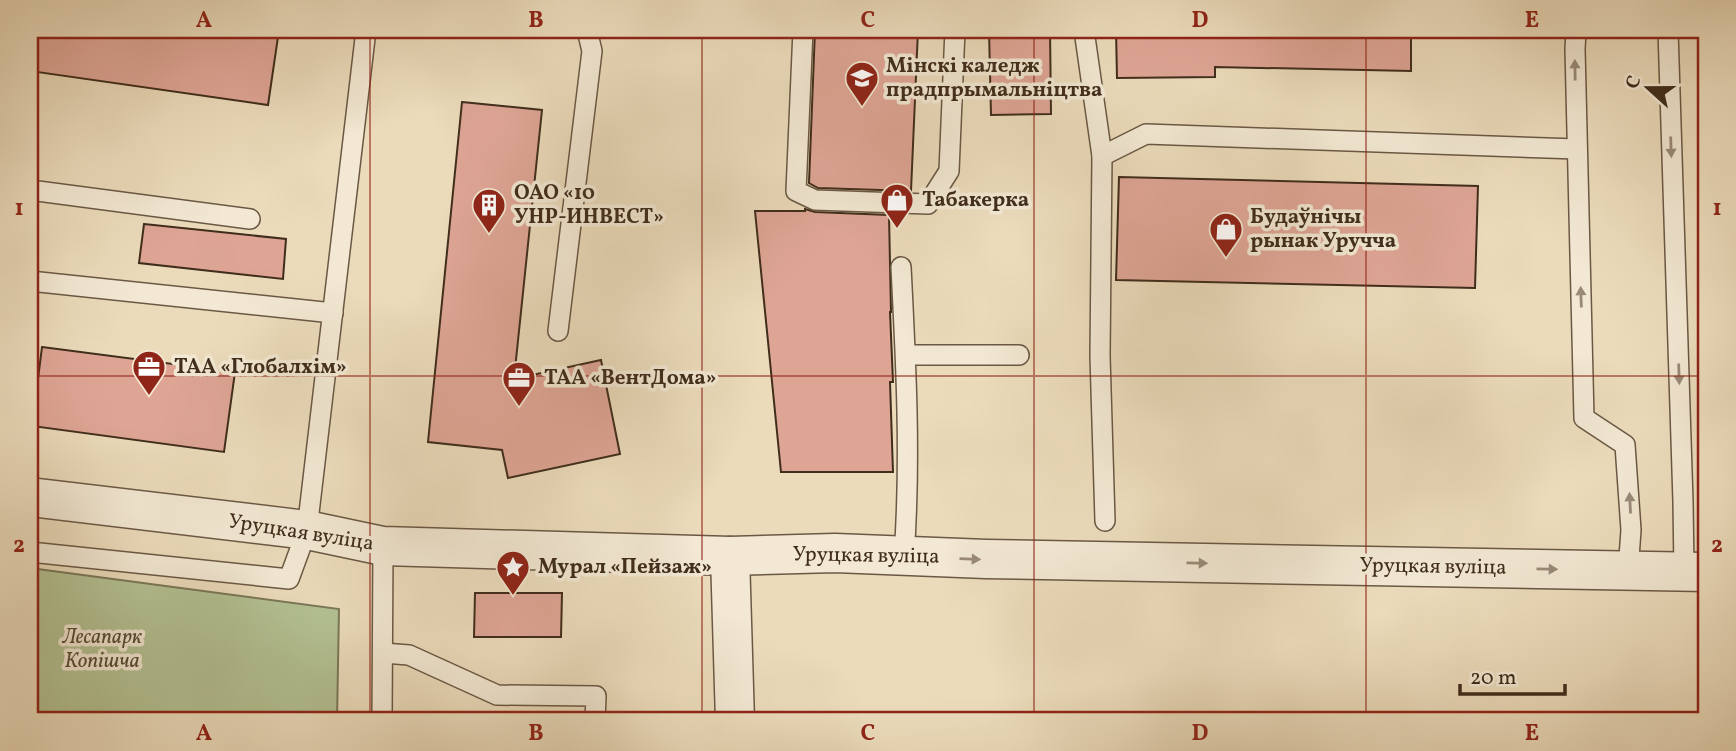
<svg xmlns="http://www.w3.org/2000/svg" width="1736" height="751" viewBox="0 0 1736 751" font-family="Vollkorn,serif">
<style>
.green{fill:#b3c193;stroke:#7a7758;stroke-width:2}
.building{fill:#dea595;stroke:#402d1c;stroke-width:2}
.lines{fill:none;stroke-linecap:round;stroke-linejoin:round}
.service-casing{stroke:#6b5844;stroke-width:22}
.minor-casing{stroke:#6b5844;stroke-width:41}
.tertiary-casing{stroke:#6b5844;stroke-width:41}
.service{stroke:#f2e8d3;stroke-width:19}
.minor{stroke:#f2e8d3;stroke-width:38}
.tertiary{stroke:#f2e8d3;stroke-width:38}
.oneway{fill:#998a78}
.grid{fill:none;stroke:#8f2418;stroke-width:2;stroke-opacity:0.55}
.labels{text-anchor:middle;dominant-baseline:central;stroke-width:7;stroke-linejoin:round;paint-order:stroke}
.poi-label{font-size:21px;font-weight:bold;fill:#402d1c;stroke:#f2e8d3;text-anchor:start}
.street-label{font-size:21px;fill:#402d1c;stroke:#f2e8d3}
.park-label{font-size:21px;font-style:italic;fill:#574b34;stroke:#f2e8d3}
.neatline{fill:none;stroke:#8f2418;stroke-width:2.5}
.grid-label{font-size:23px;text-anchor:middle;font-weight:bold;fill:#8f2418}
</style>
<rect width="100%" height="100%" fill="#ebdbbb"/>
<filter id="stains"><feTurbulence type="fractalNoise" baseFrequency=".00286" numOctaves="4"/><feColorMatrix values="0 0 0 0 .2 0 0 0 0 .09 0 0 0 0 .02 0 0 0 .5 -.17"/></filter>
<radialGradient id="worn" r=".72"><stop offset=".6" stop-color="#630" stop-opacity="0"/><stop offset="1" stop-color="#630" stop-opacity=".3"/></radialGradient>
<path class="green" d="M30,568L339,609L337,721H30Z"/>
<g class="building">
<path d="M30,30H279L268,105L30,71Z"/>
<path d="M815,30H918L911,191L818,188L809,183Z"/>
<path d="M989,30H1050L1051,114L991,115Z"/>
<path d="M1116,30H1411V71L1215,67V77L1117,78Z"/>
<path d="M462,102L542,110L514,379L601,360L620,454L508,478L502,450L428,442Z"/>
<path d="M1119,177L1478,186L1475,288L1116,280Z"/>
<path d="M805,209L815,212L889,215L891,312H890L893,382H890L893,472H781L755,211H805Z"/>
<path d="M144,224L286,239L283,279L139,263Z"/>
<path d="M42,347L235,372L224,452L32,426Z"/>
<path d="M475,593H562L561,637H474Z"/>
</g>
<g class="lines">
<defs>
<g id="service">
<path d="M803,30L796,191L815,200L928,204L949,171L955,30"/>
<path d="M1084,30L1102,156L1100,356L1105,521"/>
<path d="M1576,30L1575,49L1584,418L1625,445L1631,530L1628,571"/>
<path d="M1668,30L1683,502L1684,571"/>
<path d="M1102,156L1146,134L1577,149"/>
<path d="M30,190L250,219"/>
<path d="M901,267C906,363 911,460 904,556"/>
<path d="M30,281L333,313"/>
<path d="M558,331L592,51L587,30"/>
<path d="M906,355H1019"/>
<path d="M30,552L289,579L307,530L366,30"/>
<path d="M383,653L409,655L497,695L596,696L595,721"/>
<path d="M382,721L383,546"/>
</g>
<path id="minor" d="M730,556L835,553L986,559L1706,572"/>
<path id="tertiary" d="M30,497L307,530L383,546L730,556L735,721"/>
</defs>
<use href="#service" class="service-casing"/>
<use href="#minor" class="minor-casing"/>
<use href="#tertiary" class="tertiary-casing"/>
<use href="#service" class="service"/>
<use href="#minor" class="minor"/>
<use href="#tertiary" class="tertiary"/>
</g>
<defs><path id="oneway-solid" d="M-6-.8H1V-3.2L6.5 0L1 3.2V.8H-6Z" transform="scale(1.75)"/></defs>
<g class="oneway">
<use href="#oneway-solid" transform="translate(1575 70) rotate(-91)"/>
<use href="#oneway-solid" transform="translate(1671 147) rotate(88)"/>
<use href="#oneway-solid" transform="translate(1581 297) rotate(-92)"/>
<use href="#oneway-solid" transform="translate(1679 374) rotate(88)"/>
<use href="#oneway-solid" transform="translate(1630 503) rotate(-93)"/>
<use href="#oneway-solid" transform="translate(970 559) rotate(2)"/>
<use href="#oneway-solid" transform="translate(1197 563) rotate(1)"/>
<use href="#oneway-solid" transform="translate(1547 569) rotate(1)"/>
</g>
<path class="grid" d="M370,30V721M702,30V721M1034,30V721M1366,30V721M30,376H1706"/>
<defs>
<symbol id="university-pin" viewBox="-11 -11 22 30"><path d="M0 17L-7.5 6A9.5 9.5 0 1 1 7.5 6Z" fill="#8f2418" stroke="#f2e8d3"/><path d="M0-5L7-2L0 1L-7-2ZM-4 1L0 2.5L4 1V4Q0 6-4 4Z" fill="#fff"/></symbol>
<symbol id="shop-pin" viewBox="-11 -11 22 30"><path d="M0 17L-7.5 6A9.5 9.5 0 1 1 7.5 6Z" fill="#8f2418" stroke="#f2e8d3"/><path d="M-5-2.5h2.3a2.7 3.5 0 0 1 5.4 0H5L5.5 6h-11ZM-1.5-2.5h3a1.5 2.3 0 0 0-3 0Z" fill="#fff"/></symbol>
<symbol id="building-pin" viewBox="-11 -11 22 30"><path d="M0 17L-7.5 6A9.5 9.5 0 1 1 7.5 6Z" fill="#8f2418" stroke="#f2e8d3"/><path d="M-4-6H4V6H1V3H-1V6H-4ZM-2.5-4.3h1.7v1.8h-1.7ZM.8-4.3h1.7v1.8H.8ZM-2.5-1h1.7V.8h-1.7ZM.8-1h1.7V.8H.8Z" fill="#fff"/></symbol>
<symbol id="office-pin" viewBox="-11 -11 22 30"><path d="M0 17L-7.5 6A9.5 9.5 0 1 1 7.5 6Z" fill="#8f2418" stroke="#f2e8d3"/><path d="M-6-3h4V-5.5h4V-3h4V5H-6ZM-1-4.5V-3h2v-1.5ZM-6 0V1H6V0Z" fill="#fff"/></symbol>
<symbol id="sight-pin" viewBox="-11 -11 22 30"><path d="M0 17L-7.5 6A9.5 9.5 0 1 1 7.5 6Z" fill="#8f2418" stroke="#f2e8d3"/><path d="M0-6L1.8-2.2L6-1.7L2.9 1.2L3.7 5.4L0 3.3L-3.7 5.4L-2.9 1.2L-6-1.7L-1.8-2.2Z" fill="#fff"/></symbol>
</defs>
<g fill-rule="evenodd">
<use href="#university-pin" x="843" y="59" width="38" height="52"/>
<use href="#shop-pin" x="878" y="181" width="38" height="52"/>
<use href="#building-pin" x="470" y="186" width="38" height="52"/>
<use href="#shop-pin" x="1207" y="210" width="38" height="52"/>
<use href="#office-pin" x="130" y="348" width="38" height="52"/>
<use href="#office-pin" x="500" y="359" width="38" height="52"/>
<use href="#sight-pin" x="494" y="548" width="38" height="52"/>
</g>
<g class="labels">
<g class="poi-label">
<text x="886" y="66">Мінскі каледж<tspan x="886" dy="24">прадпрымальніцтва</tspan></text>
<text x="514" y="193">ОАО «10<tspan x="514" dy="24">УНР-ИНВЕСТ»</tspan></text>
<text x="922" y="200">Табакерка</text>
<text x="1250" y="217">Будаўнічы<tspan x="1250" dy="24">рынак Уручча</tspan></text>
<text x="174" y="367">ТАА «Глобалхім»</text>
<text x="544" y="378">ТАА «ВентДома»</text>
<text x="538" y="567">Мурал «Пейзаж»</text>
</g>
<g class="street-label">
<text transform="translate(301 533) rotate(9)">Уруцкая вуліца</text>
<text transform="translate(866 556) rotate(1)">Уруцкая вуліца</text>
<text transform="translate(1433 567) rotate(1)">Уруцкая вуліца</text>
</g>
<g class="park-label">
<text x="102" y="637">Лесапарк<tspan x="102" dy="24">Копішча</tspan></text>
</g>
</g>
<rect width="1736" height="751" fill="none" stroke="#ebdbbb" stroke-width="77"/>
<g transform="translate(1648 88) rotate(291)" stroke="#f2e8d3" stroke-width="5" paint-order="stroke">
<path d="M0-5L12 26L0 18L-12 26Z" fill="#402d1c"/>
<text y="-10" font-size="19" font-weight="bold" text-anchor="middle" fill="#402d1c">С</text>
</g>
<path d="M1460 684v10h105v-10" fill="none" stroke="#402d1c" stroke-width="3.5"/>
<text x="1470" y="684" font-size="21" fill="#402d1c" stroke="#f2e8d3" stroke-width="5" paint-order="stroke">20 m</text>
<rect x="38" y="38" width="1660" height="674" class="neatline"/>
<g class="grid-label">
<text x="204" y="27">A</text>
<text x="536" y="27">B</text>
<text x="868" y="27">C</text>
<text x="1200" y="27">D</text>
<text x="1532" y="27">E</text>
<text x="19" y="215">1</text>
<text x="1717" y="215">1</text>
<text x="19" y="552">2</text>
<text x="1717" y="552">2</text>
<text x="204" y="740">A</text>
<text x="536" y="740">B</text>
<text x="868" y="740">C</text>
<text x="1200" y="740">D</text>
<text x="1532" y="740">E</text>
</g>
<rect width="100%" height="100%" filter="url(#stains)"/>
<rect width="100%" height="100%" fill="url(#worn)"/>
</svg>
